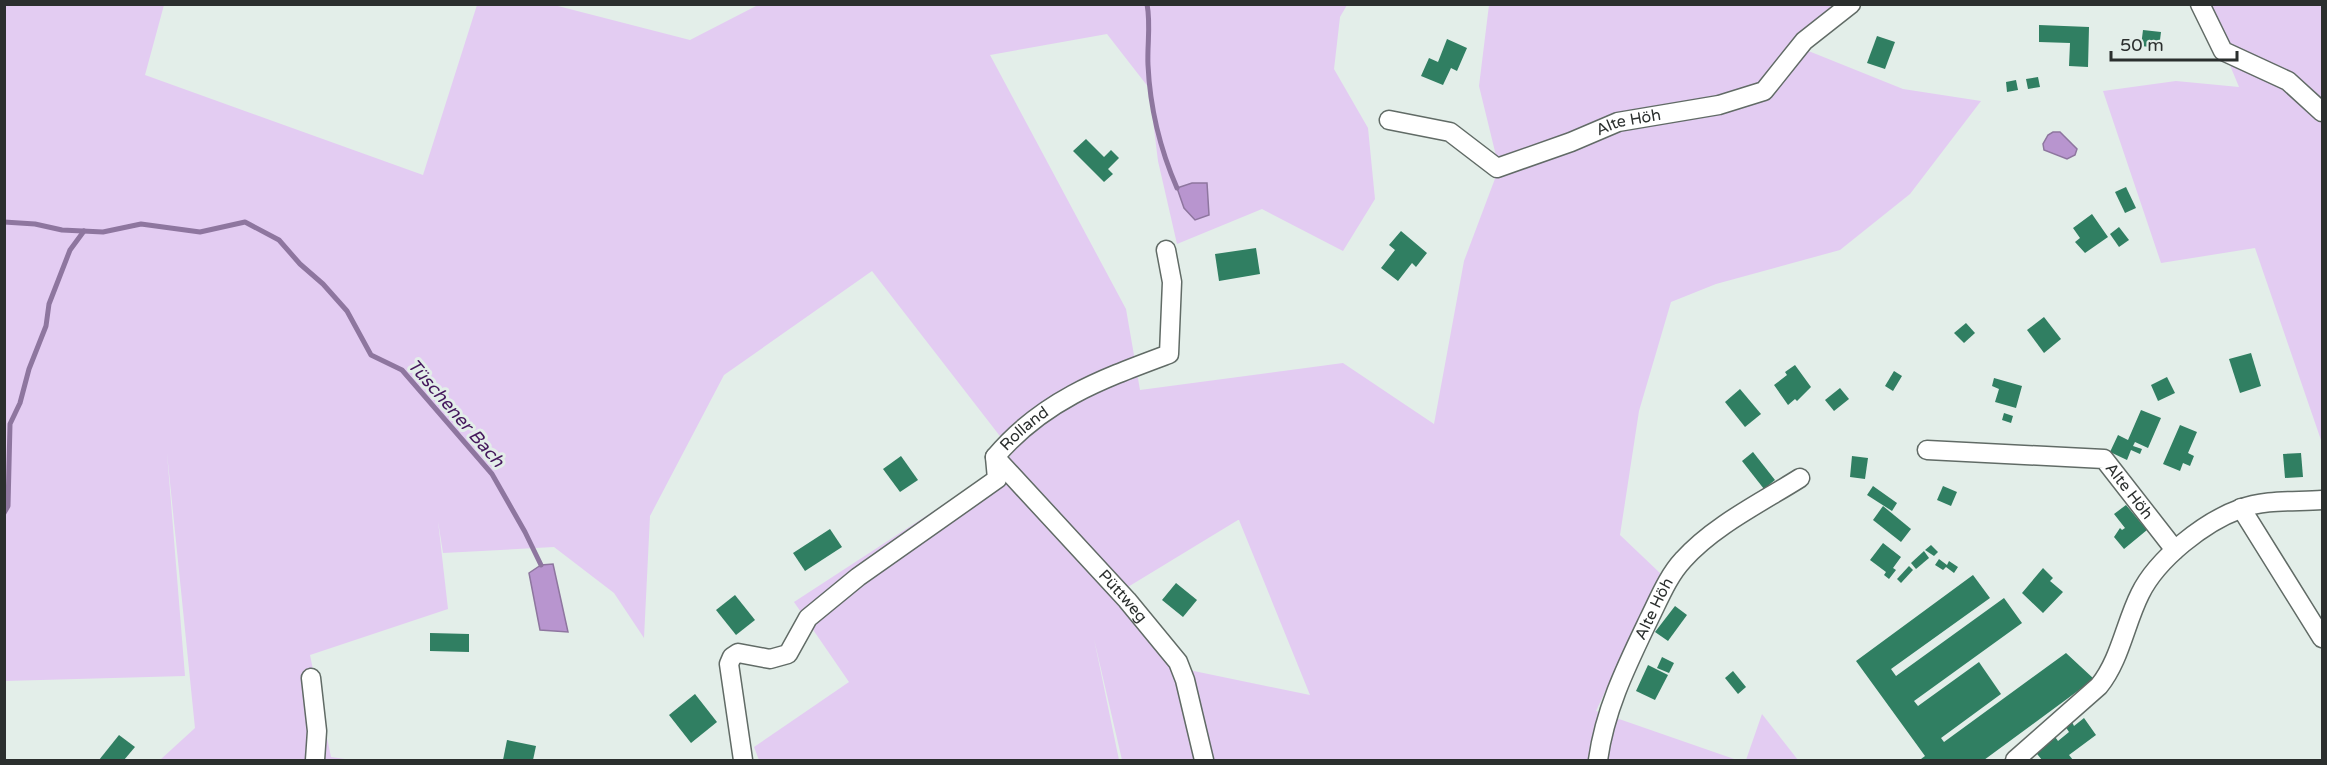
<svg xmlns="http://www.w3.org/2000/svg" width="2327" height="765" viewBox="0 0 2327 765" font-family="'Varela Round',sans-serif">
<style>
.green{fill:#e3ccf2;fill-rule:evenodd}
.water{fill:#b895cf;stroke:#8e769f;stroke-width:1.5}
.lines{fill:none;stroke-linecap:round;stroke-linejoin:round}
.stream{stroke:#8e769f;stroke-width:5}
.building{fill:#307f62}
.minor-casing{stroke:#616b66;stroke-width:21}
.minor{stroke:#fff;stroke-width:18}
.labels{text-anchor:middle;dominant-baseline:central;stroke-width:6;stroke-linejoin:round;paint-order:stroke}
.street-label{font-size:16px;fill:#2b2f2e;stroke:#e3eee9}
.water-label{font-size:18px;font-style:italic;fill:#44175c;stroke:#e3eee9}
</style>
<rect width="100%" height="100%" fill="#e3eee9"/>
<g class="green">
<path d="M4,5H164L145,75L423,175L477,5H554L690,40L758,5H1347L1340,17L1334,69L1368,128L1375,199L1343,251L1262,209L1177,244L1158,161L1149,88L1107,34L990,55L1126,309L1140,390L1343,363L1434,424L1464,261L1499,168L1479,86L1489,5H1841L1791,48L1811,52L1903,89L1981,101L1910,194L1840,250L1716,284L1671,302L1639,411L1620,535L1661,574L1596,711L1737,760H1122L1094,639L1119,760H759L754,747L849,682L794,602L992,473L1013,453L872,271L724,375L650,516L644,638L614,593L554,547L443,553L438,521L448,609L310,655L331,757L352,760H160L195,728L167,453L185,676L5,681ZM1238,520H1239L1310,695L1189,670L1118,593Z"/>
<path d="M2205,5H2322V443L2255,248L2161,263L2103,91L2176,81L2239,87Z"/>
<path d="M1762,714L1798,760H1746Z"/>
</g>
<g class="water">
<path d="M2053,132H2060L2077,149L2075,155L2067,159L2044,150L2043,144L2048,135Z"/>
<path d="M1192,183H1207L1209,215L1195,220L1184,208L1177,188Z"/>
<path d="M553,564L568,632L540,630L529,573L541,565Z"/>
</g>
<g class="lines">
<g class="stream">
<path d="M1147,4C1151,25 1147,45 1148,65C1150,108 1160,149 1177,188"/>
<path d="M4,222L35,224L62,230L103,232L141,224L200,232L245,222L279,240L300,264L323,284L347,311L371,355L402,370L492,474L525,532L541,565"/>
<path d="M4,513L8,506L10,424L20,403L29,369L46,326L49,304L70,250L84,231"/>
</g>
</g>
<g class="building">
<path d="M2039,25L2089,27L2088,67L2069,66L2070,43L2039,42Z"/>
<path d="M2143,30L2161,32L2159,48L2141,46Z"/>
<path d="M1877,36L1895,42L1885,69L1867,63Z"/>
<path d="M1447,39L1467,48L1457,71L1451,68L1443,85L1421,76L1429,58L1438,62Z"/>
<path d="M2038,77L2040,87L2028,89L2026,79Z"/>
<path d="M2016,80L2018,90L2007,92L2006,82Z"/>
<path d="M1086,139L1104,157L1111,150L1119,158L1108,169L1113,174L1104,182L1073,151Z"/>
<path d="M2126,187L2136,208L2125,213L2115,192Z"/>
<path d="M2092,214L2108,237L2085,253L2075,242L2080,238L2073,228Z"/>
<path d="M2119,227L2129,240L2119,247L2110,234Z"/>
<path d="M1401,231L1427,253L1416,267L1412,263L1398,281L1381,268L1395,250L1389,245Z"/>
<path d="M1256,248L1260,274L1219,281L1215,254Z"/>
<path d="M2044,317L2061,339L2044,353L2027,330Z"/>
<path d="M1966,323L1975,333L1964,343L1954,333Z"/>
<path d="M2251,353L2261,386L2240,393L2229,359Z"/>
<path d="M1795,365L1811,387L1797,401L1795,399L1788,405L1774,385L1787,375L1785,372Z"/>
<path d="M1894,371L1902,376L1893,391L1885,386Z"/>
<path d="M2167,377L2175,393L2158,401L2151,385Z"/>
<path d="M1994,378L2022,386L2016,408L1995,402L1999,389L1992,386Z"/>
<path d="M1840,388L1849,399L1834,411L1825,400Z"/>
<path d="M1740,389L1761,414L1745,427L1725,402Z"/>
<path d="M2141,410L2161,418L2148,448L2135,442L2133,446L2142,449L2140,454L2131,450L2127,460L2110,452L2118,435L2128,440Z"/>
<path d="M2004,413L2013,416L2011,423L2002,420Z"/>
<path d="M2180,425L2197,432L2188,453L2194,456L2190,466L2183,463L2180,471L2163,464Z"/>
<path d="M1753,452L1775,480L1764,489L1742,461Z"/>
<path d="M2301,453L2303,477L2285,478L2283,454Z"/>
<path d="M901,456L918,480L900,492L883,469Z"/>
<path d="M1852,456L1868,458L1865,479L1850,477Z"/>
<path d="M1873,486L1897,503L1892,511L1867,495Z"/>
<path d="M1943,486L1957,492L1951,506L1937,500Z"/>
<path d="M2126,505L2147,530L2124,549L2114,537L2120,528L2122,530L2125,528L2114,514Z"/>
<path d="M1883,506L1911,529L1901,542L1873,520Z"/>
<path d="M830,529L842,547L805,571L793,553Z"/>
<path d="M1883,543L1901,557L1893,568L1896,570L1889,579L1884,575L1886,572L1870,560Z"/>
<path d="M1931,545L1938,552L1934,556L1925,550Z"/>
<path d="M1924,551L1929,558L1916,569L1911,563Z"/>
<path d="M1939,559L1947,565L1949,561L1958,567L1954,573L1946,567L1943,570L1935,565Z"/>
<path d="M1909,566L1913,570L1901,583L1897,579Z"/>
<path d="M2043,568L2053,578L2050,581L2063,592L2043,613L2022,593Z"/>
<path d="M1973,575L1990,598L1891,669L1896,676L2004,598L2022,623L1914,701L1918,706L1979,662L2001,694L1941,738L1944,742L2066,653L2094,679L1984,760H1922L1921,759L1925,756L1856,661Z"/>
<path d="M1176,583L1197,600L1183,617L1162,600Z"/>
<path d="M735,595L755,620L736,635L716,610Z"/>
<path d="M1675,606L1687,615L1668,641L1655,632Z"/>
<path d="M430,633L469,634V652L430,651Z"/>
<path d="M1662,657L1674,663L1669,673L1657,668Z"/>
<path d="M1648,665L1668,675L1655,700L1636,691Z"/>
<path d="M1733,671L1746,687L1738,694L1725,678Z"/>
<path d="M695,694L717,722L691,743L669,715Z"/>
<path d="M2084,718L2096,735L2069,755L2073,760H2042L2033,749L2053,734L2058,741L2069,732L2065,726L2072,722L2074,726Z"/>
<path d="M119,735L135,747L124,760H99Z"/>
<path d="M507,740L536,746L533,760H503Z"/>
</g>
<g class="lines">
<defs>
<g id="minor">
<path d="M2200,4L2223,51L2288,81L2322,112"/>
<path id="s1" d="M1389,120L1450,132L1497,168L1571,142L1618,122L1719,105L1764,91L1804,41L1851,4"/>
<path id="s2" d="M1927,450L2104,459L2175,550"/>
<path id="s3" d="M995,457L1127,600L1178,662L1185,680L1204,760"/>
<path d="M2241,508L2322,638"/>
<path d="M311,678L317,731L315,760"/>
<path id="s4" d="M743,760L729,664L732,657L738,653L770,659L788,654L808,618L858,577L997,479L995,457C1043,400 1102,379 1169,354L1172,282L1166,250"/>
<path id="s5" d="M1598,760C1605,709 1627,665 1649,619C1659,599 1668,576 1683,560C1713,526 1762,502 1800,478"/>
<path d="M2015,760L2099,686C2120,660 2125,624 2140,594C2157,559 2204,522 2240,509C2265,499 2296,502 2322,500"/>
</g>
</defs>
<use href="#minor" class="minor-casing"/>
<use href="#minor" class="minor"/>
</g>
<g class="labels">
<g class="street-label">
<text stroke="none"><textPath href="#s1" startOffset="261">Alte Höh</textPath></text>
<text stroke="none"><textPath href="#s4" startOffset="502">Rolland</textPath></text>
<text stroke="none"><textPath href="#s2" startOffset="218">Alte Höh</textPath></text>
<text stroke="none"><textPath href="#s3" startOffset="189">Püttweg</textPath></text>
<text stroke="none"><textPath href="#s5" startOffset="162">Alte Höh</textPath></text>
</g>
<g class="water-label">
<text transform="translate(456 413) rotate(49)">Tüschener Bach</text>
</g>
</g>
<rect width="2327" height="765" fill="none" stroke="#2b2f2e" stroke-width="12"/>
<path d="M2111 51v9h126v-9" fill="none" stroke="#2b2f2e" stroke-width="3"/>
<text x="2120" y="51" font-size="18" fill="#2b2f2e" stroke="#e3eee9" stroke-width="4.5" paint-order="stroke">50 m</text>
</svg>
